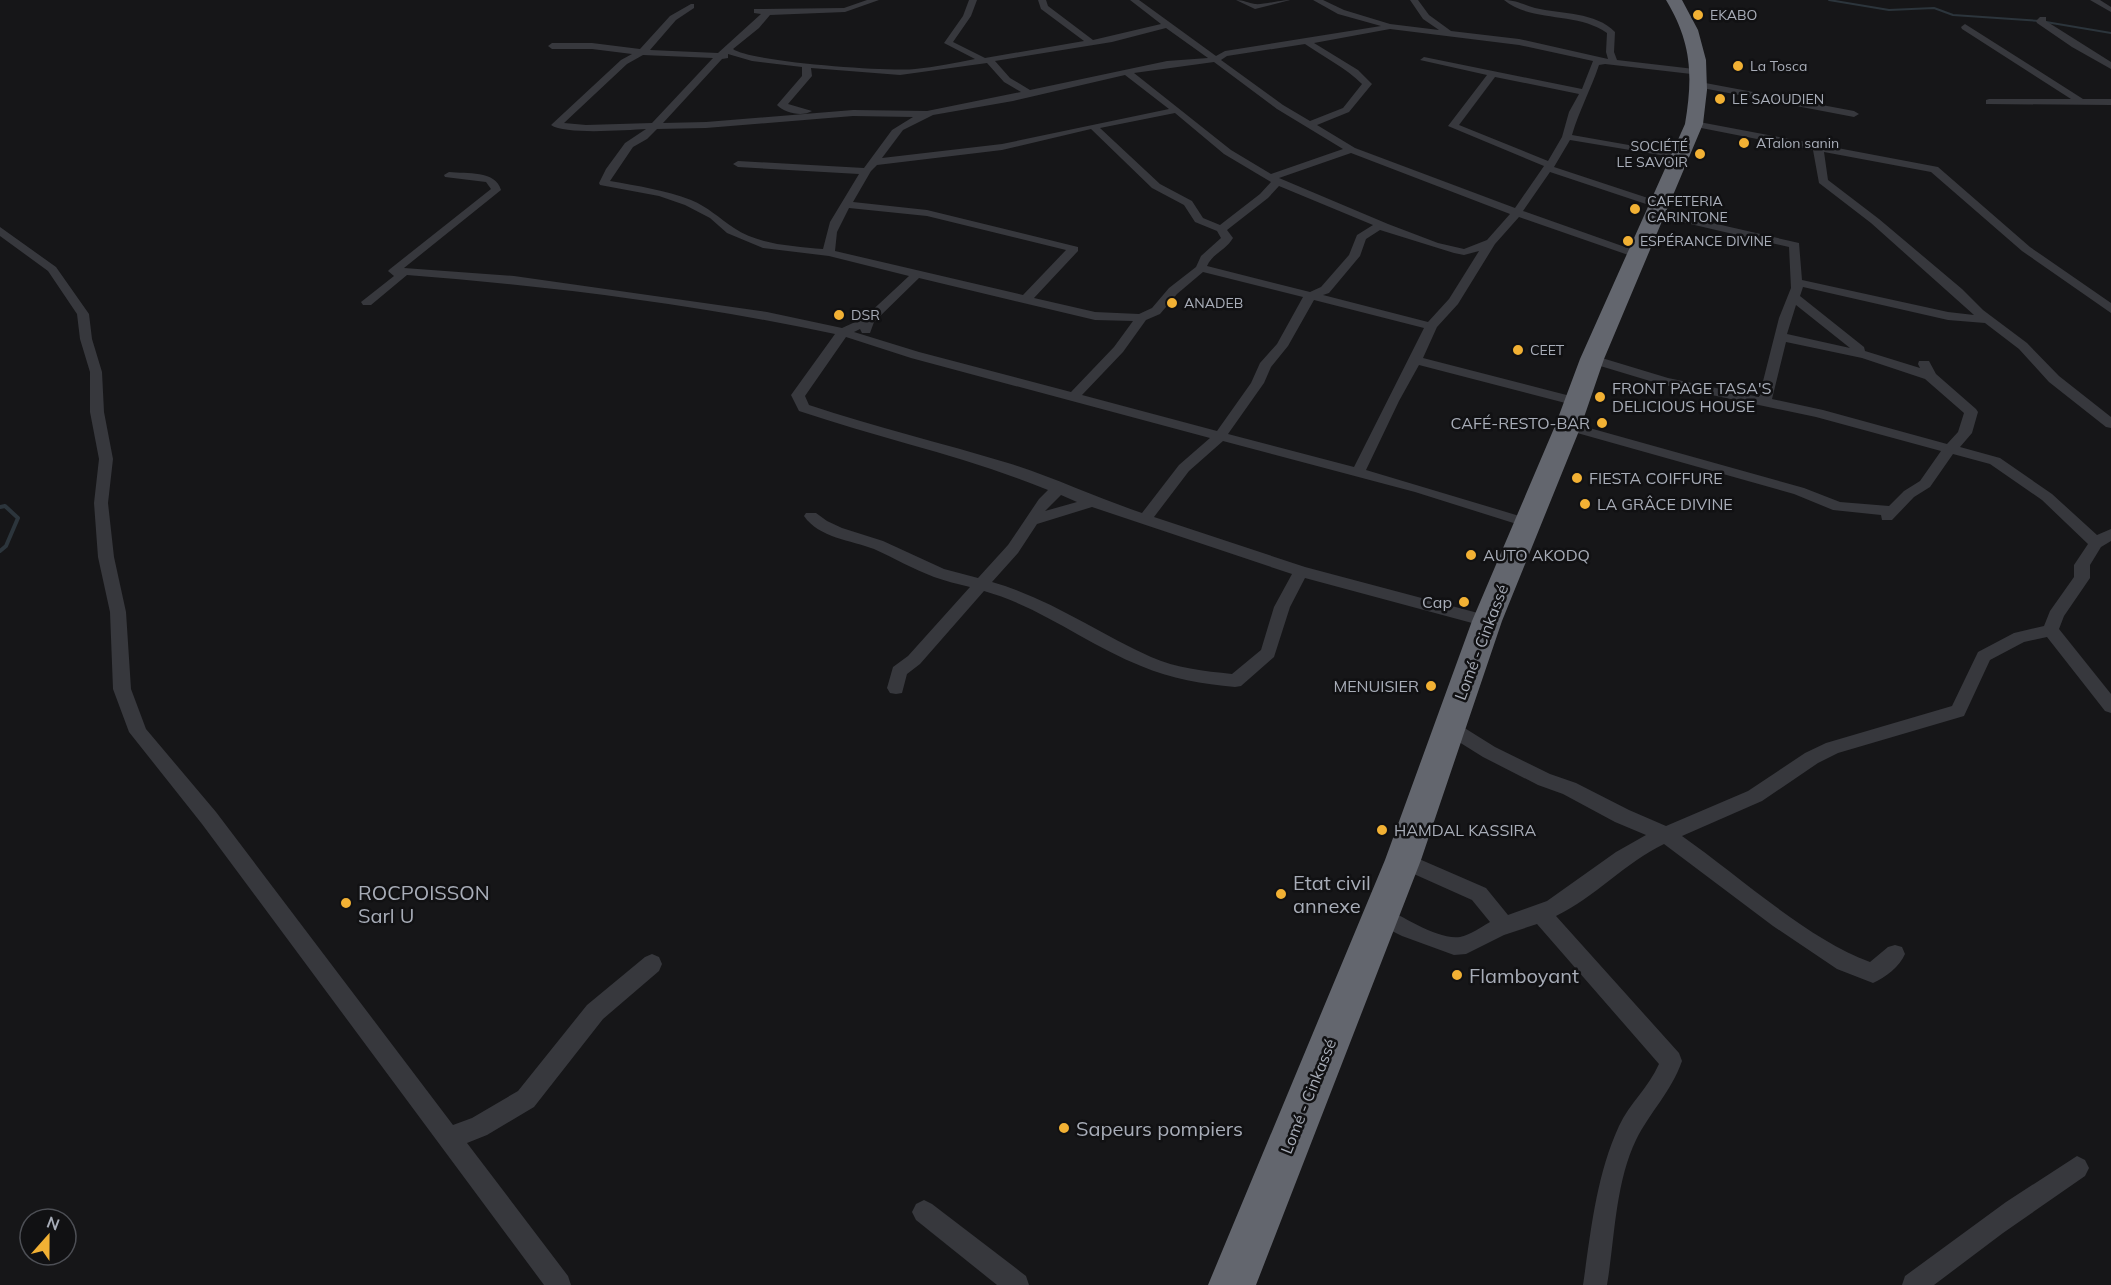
<svg xmlns="http://www.w3.org/2000/svg" width="2111" height="1285" viewBox="0 0 2111 1285" font-family="Mulish,sans-serif">
<style>
.lines{fill:none;stroke-linecap:round;stroke-linejoin:round}
.stream-far1{stroke:#2c353c;stroke-width:2}
.stream{stroke:#2c353c;stroke-width:4}
.street{fill:#37383d;fill-rule:evenodd}
.highway{fill:#63666e;fill-rule:evenodd}
.poi-dot{fill:#f2b134;stroke:#111113;stroke-width:2}
.labels{text-anchor:middle;dominant-baseline:central;stroke-width:5;stroke-linejoin:round;paint-order:stroke}
.far-poi-label{font-size:14px;fill:#a8adb8;stroke:#111113;text-anchor:start}
.poi-label{font-size:16px;fill:#a8adb8;stroke:#111113;text-anchor:start}
.street-label{font-size:16px;fill:#a8adb8;stroke:#111113}
.near-poi-label{font-size:20px;fill:#a8adb8;stroke:#111113;text-anchor:start}
</style>
<rect width="100%" height="100%" fill="#161618"/>
<g class="lines">
<path class="stream-far1" d="M1829,0L1889,10L1934,8L1953,15L2040,21L2111,33"/>
<path class="stream" d="M0,507L5,506L18,518L6,546L0,551"/>
<g class="street">
<path d="M867,0H879L845,12L770,15L759,28L733,49C750,62 889,72 915,69C935,67 955,63 975,59L944,43L963,16L969,0H977L971,16L953,42L985,58L1084,41L1041,9L1038,0H1046L1048,6L1093,40L1161,24L1130,0H1139L1216,56L1225,51L1381,26L1338,14L1313,0H1323L1344,10L1390,24L1439,30L1423,19L1410,0H1418L1429,15L1451,31L1519,39L1608,59L1606,52L1607,33C1577,11 1532,23 1504,0C1516,0 1524,5 1535,8C1561,14 1596,12 1615,32L1614,52L1617,60L1703,70L1704,72L1700,75L1605,64L1599,65C1591,89 1579,111 1572,135L1680,154L1684,155V159L1570,140L1554,167L1663,203V207H1655L1550,172L1523,211L1642,253V257H1634L1519,217L1495,244L1458,304L1437,327L1423,358L1582,399L1584,402L1582,405L1577,406L1419,365L1399,401L1366,470L1533,520L1535,523L1533,526H1523L1415,492L1223,441L1189,471L1154,517L1305,567L1493,617L1495,621L1493,625L1487,627L1305,578L1290,607L1274,657L1241,686L1235,687C1203,684 1171,679 1141,666C1088,645 1041,607 984,591L920,664L907,674L902,693L896,694L890,693L887,688L893,667L908,656L970,587C958,584 945,581 934,577C913,569 894,558 874,549C851,540 819,538 804,516L806,513H816L827,521L842,528L883,541L944,569L978,578L1008,545L1039,499L1048,490C968,457 882,439 799,411L791,395L835,334C694,304 551,286 407,275L371,305H363L361,302L394,276L388,271L390,269L491,189L486,182L445,177L444,175L449,172C467,174 495,170 501,190L404,268L514,276L767,312L842,328L864,318L909,276L829,256L763,248L727,233L710,218L685,205L659,196L600,185L599,183L606,169L625,143L646,129C626,130 565,135 551,125L621,60L632,54L592,49H552L548,46L552,43H592L640,49L670,16L691,4H694V8L676,20L650,50L718,53L761,14L754,13V9L844,8ZM1166,28L1208,58L1167,61L1030,90L1010,78L995,61L1112,42ZM1390,29L1519,45L1593,61L1582,89L1424,57L1420,60L1487,75L1448,126L1544,166L1515,208L1355,148L1317,125L1349,112L1372,84L1358,70L1314,43ZM1305,44C1324,57 1346,68 1362,84L1343,108L1310,121L1283,105L1221,60L1227,56ZM728,54L752,61L802,67V76L777,105C785,113 802,117 812,111L788,104L812,76L811,68L900,75L987,63L1004,82L1021,92L927,111L853,110L706,122L663,123L722,59L728,58ZM643,55L713,58L652,123L586,125L564,123L627,64ZM1214,62L1277,109L1343,149L1271,174L1231,150L1134,73ZM1125,75L1169,109L1002,144L882,158L903,130L933,115L1013,101ZM1495,77L1579,94L1569,112L1562,137L1548,161L1459,125ZM1175,113L1224,154L1271,182L1260,194L1220,225L1203,218L1192,201L1160,184L1100,128ZM853,116L913,117L892,130L864,168L738,161L733,164L738,167L859,174L830,222L823,249C794,246 759,245 734,228C719,218 708,207 691,200C665,190 638,186 610,181L633,147L647,139L657,129L706,128ZM1091,129L1152,188L1184,205L1195,222L1217,231L1221,238L1201,256L1196,267L1169,288L1152,308L1139,314L1095,312L1034,298L1078,251V247L927,210L853,202L871,171L877,165L1002,150ZM1351,153L1510,214L1487,240L1464,249L1438,243L1388,224L1279,178ZM1279,186L1373,225L1357,235L1349,255L1321,287L1310,292L1207,266C1212,254 1226,250 1233,238L1227,230L1268,198ZM849,208L927,216L1066,250L1023,295L835,251L837,232ZM1380,230L1454,253L1464,255L1479,251L1449,299L1428,322L1323,295L1329,293L1360,256L1366,239ZM1203,272L1303,297L1277,344L1260,363L1251,383L1217,431L1082,395L1123,352L1146,320L1160,314L1177,294ZM919,278L1095,320L1133,321L1114,347L1071,392L919,352L854,332L860,329L862,333H870L874,322ZM1314,300L1424,328L1354,467L1228,434L1264,383L1271,367L1288,346ZM846,337L911,358L1210,438L1179,465L1142,513C1097,498 1053,477 1008,463C942,443 875,427 809,405L805,396ZM1061,495L1077,502L1045,511ZM1092,507L1292,574L1274,607L1261,650L1232,674C1204,671 1176,668 1151,657C1098,633 1049,598 992,582L1018,553L1037,524Z"/>
<path d="M1236,0C1244,0 1248,3 1255,4C1262,5 1281,0 1290,0L1255,9Z"/>
<path d="M2090,0H2100L2111,7V12Z"/>
<path d="M2040,17H2046V21L2111,62V69L2072,47L2037,23L2036,21Z"/>
<path d="M1965,24L2083,99H2111V105L1986,104V100L1989,99H2071L1962,29L1961,27Z"/>
<path d="M1700,82L1854,111L1859,114L1854,117L1697,87L1695,85Z"/>
<path d="M1694,121L1938,167L2030,247L2111,303V313L2022,251L1931,172L1824,152L1828,180L1879,219L1962,289L1983,310L2027,343L2059,376L2111,417V428L2106,427L2049,382L2019,349L1985,323L1948,320L1803,287L1800,296L1864,347L1865,351L1920,368L1918,364L1919,361H1929L1936,374L1976,409L1978,412L1972,433L1960,447L2000,458L2052,494L2097,535L2111,529V541L2101,547L2090,565V578L2064,616L2059,629L2111,694V713L2105,711L2047,637L2024,642L1990,660L1964,716L1838,753L1818,763L1762,801L1682,836C1738,875 1807,939 1870,962L1888,947L1895,945L1902,947L1905,954C1900,966 1885,978 1873,983L1837,969L1773,926L1664,844C1625,863 1595,897 1556,916L1679,1053L1682,1061C1671,1092 1650,1112 1636,1140C1615,1184 1615,1238 1607,1285H1583C1591,1231 1596,1176 1619,1126C1629,1104 1649,1087 1659,1064L1537,924L1504,935L1466,954L1454,955L1402,936L1374,922L1371,916L1374,910L1381,907C1403,915 1436,940 1460,937C1470,935 1481,927 1490,922L1472,900L1396,866L1393,860L1396,854L1403,852L1486,888L1508,915L1547,901L1616,852L1646,835L1615,822L1563,794L1538,785L1483,757L1443,732L1440,727L1443,722L1449,720L1455,722L1495,747L1550,774L1576,783L1629,810L1666,826L1748,791L1805,753L1826,743L1952,706L1978,652L2014,633L2044,626L2050,611L2074,577V565L2088,544L2042,500L1990,464L1953,454L1930,487L1914,497L1892,520H1882L1881,515L1833,510L1794,494L1563,429L1561,426L1563,423L1568,422L1804,488L1840,502L1889,506L1904,491L1920,481L1941,451L1816,417L1660,384L1587,362L1586,359L1592,355L1668,378L1759,397L1779,318L1791,288L1789,247L1652,215L1651,213L1656,210L1799,243L1802,280L1948,312L1974,315L1871,223L1819,183L1813,150L1691,126L1689,124ZM1796,305L1850,348L1787,334ZM1786,342L1862,358L1925,379L1964,413L1958,432L1947,444L1823,410L1772,399Z"/>
<path d="M0,227L56,267L89,314L92,339L102,372L104,412L113,459L108,503L114,557L126,612L131,689L146,729L216,812L453,1125L472,1118L518,1091L587,1005L645,957L652,954L659,957L662,964L659,971L603,1019L534,1107L487,1135L467,1143L568,1276L571,1285H544L202,824L129,732L113,689L110,612L98,557L94,503L99,459L90,412V372L80,339L77,314L48,271L0,236Z"/>
<path d="M2077,1156L2085,1160L2089,1168L2085,1176L2003,1233L1934,1285H1902L1905,1276L2006,1202Z"/>
<path d="M924,1200L932,1204L1026,1276L1029,1285H997L916,1220L912,1212L916,1204Z"/>
</g>
<path class="highway" d="M1666,0H1682L1698,30L1706,60L1707,90L1703,124L1604,359L1581,426L1502,621L1421,860L1256,1285H1208L1385,860L1472,621L1555,426L1580,359L1685,124C1693,76 1692,43 1666,0Z"/>
</g>
<g class="poi-dot">
<circle cx="1698" cy="15" r="6"/>
<circle cx="1738" cy="66" r="6"/>
<circle cx="1720" cy="99" r="6"/>
<circle cx="1744" cy="143" r="6"/>
<circle cx="1700" cy="154" r="6"/>
<circle cx="1635" cy="209" r="6"/>
<circle cx="1628" cy="241" r="6"/>
<circle cx="1172" cy="303" r="6"/>
<circle cx="839" cy="315" r="6"/>
<circle cx="1518" cy="350" r="6"/>
<circle cx="1600" cy="397" r="6"/>
<circle cx="1602" cy="423" r="6"/>
<circle cx="1577" cy="478" r="6"/>
<circle cx="1585" cy="504" r="6"/>
<circle cx="1471" cy="555" r="6"/>
<circle cx="1464" cy="602" r="6"/>
<circle cx="1431" cy="686" r="6"/>
<circle cx="1382" cy="830" r="6"/>
<circle cx="1281" cy="894" r="6"/>
<circle cx="346" cy="903" r="6"/>
<circle cx="1457" cy="975" r="6"/>
<circle cx="1064" cy="1128" r="6"/>
</g>
<g class="labels">
<g class="far-poi-label">
<text x="1710" y="15">EKABO</text>
<text x="1750" y="66">La Tosca</text>
<text x="1732" y="99">LE SAOUDIEN</text>
<text x="1756" y="143">ATalon sanin</text>
<text x="1688" y="146" text-anchor="end">SOCIÉTÉ<tspan x="1688" dy="16">LE SAVOIR</tspan></text>
<text x="1647" y="201">CAFETERIA<tspan x="1647" dy="16">CARINTONE</tspan></text>
<text x="1640" y="241">ESPÉRANCE DIVINE</text>
<text x="1184" y="303">ANADEB</text>
<text x="851" y="315">DSR</text>
<text x="1530" y="350">CEET</text>
</g>
<g class="poi-label">
<text x="1612" y="388">FRONT PAGE TASA'S<tspan x="1612" dy="18">DELICIOUS HOUSE</tspan></text>
<text x="1590" y="423" text-anchor="end">CAFÉ-RESTO-BAR</text>
<text x="1589" y="478">FIESTA COIFFURE</text>
<text x="1597" y="504">LA GRÂCE DIVINE</text>
<text x="1483" y="555">AUTO AKODQ</text>
<text x="1452" y="602" text-anchor="end">Cap</text>
<text x="1419" y="686" text-anchor="end">MENUISIER</text>
<text x="1394" y="830">HAMDAL KASSIRA</text>
</g>
<g class="street-label">
<text transform="translate(1481 642) rotate(-69)">Lomé - Cinkassé</text>
<text transform="translate(1308 1096) rotate(-68)">Lomé - Cinkassé</text>
</g>
<g class="near-poi-label">
<text x="1293" y="882">Etat civil<tspan x="1293" dy="23">annexe</tspan></text>
<text x="358" y="892">ROCPOISSON<tspan x="358" dy="23">Sarl U</tspan></text>
<text x="1469" y="975">Flamboyant</text>
<text x="1076" y="1128">Sapeurs pompiers</text>
</g>
</g>
<g transform="translate(48 1237) rotate(21)"><circle r="28" fill="#111113" stroke="#4d4f55" stroke-width="1.5"/>
<path d="M0-4.5L10 22L0 15L-10 22Z" fill="#f2b134"/>
<text y="-9" font-size="16" font-weight="bold" text-anchor="middle" fill="#a8adb8">N</text>
</g>
</svg>
